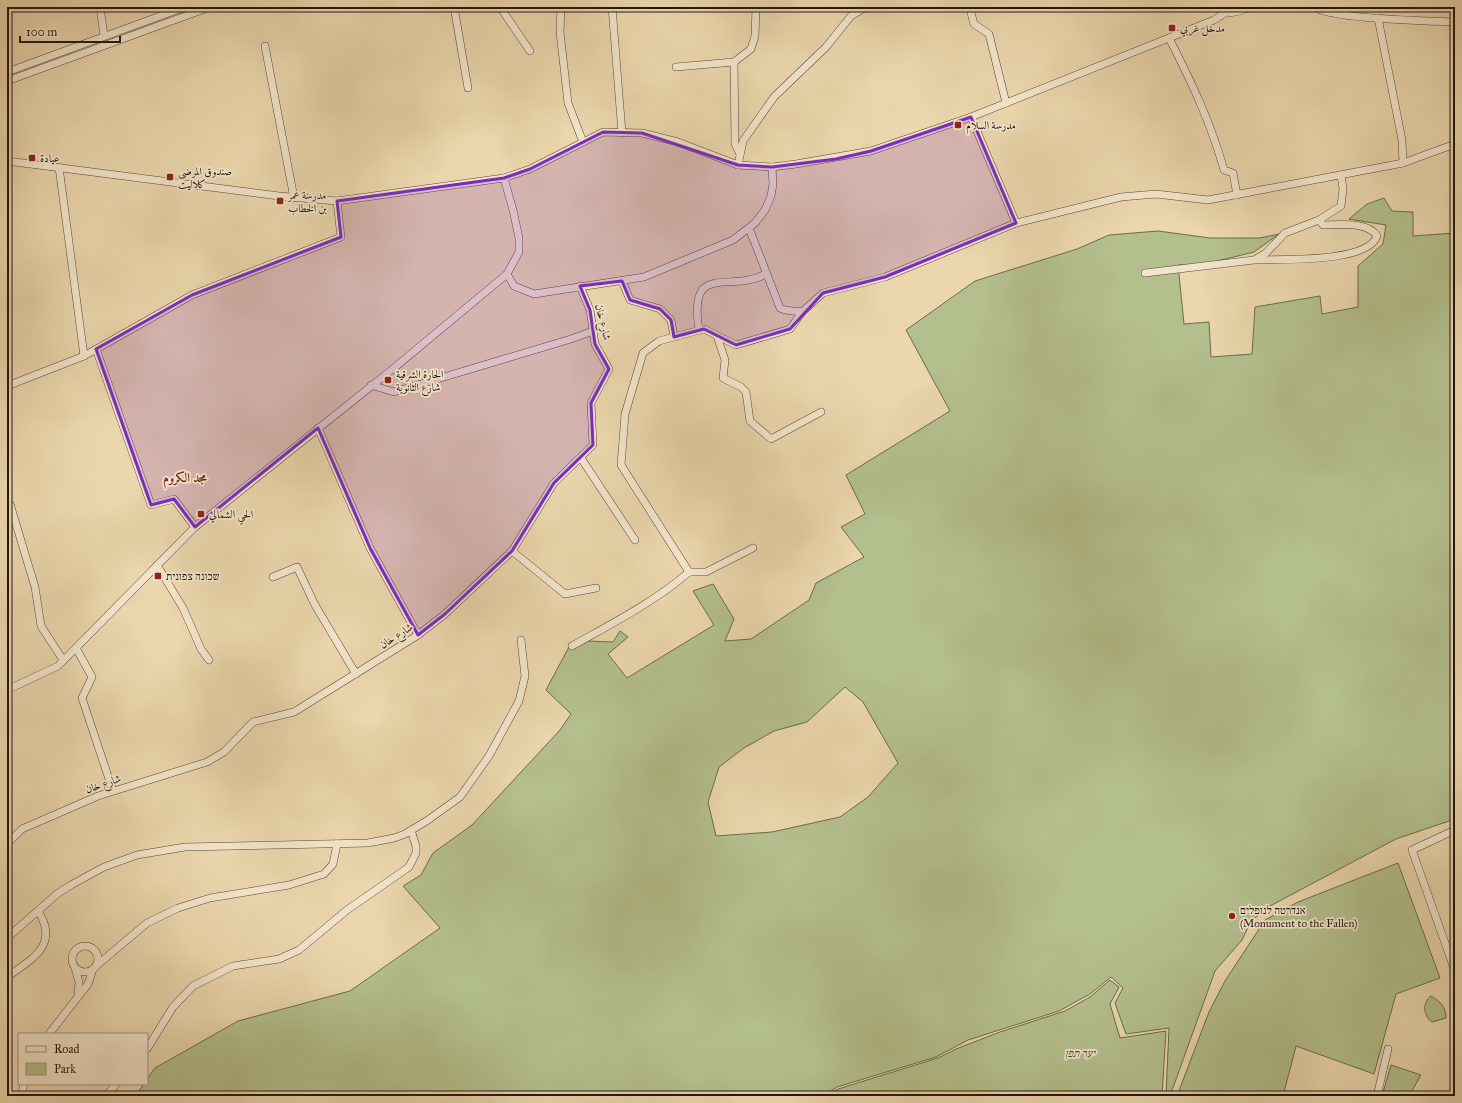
<svg xmlns="http://www.w3.org/2000/svg" width="1462" height="1103" viewBox="0 0 1462 1103" font-family="'IM FELL Great Primer',Amiri,'Frank Ruhl Libre',serif">
<style>
.green{fill:#b3bf8d;stroke:#6b6b4e;fill-rule:evenodd}
.lines{fill:none;stroke-linecap:round;stroke-linejoin:round}
.minor-casing{stroke:#554736;stroke-width:8}
.minor{stroke:#f2e4ca;stroke-width:7}
.marked{fill:#7b2cbf;fill-opacity:0.2;stroke:#7b2cbf;stroke-width:3;stroke-linejoin:round}
.poi-dot{fill:#8f2418;stroke:#f2e4ca;stroke-width:1.5}
.labels{text-anchor:middle;dominant-baseline:central;stroke-width:3.5;stroke-linejoin:round;paint-order:stroke}
.poi-label{font-size:11px;fill:#23170e;stroke:#f2e4ca;text-anchor:start}
.street-label{font-size:11px;fill:#23170e;stroke:#f2e4ca}
.park-label{font-size:11px;font-style:italic;fill:#4e4934;stroke:#f2e4ca}
.quarter-label{font-size:13px;font-weight:bold;fill:#7a1f14;stroke:#f2e4ca}
</style>
<rect width="100%" height="100%" fill="#ebd6ad"/>
<filter id="stains"><feTurbulence type="fractalNoise" baseFrequency=".005" numOctaves="4"/><feColorMatrix values="0 0 0 0 .2 0 0 0 0 .09 0 0 0 0 .02 0 0 0 .5 -.17"/></filter>
<radialGradient id="worn" r=".72"><stop offset=".6" stop-color="#630" stop-opacity="0"/><stop offset="1" stop-color="#630" stop-opacity=".3"/></radialGradient>
<g class="green">
<path d="M1384,198L1392,211L1413,212V236L1455,233V819L1396,839L1270,906L1251,921L1242,940L1215,971L1170,1096H1166L1169,1028L1126,1034L1115,1003L1123,988L1111,977L1090,994L1059,1011L968,1040L936,1057L837,1087L823,1096H135L144,1084H147V1079L155,1068L238,1021L350,991L440,928L403,886L421,875L433,853L472,825L560,730L571,714L546,690L570,645L587,641L613,642L620,631L628,637L608,654L627,678L714,625L693,591L713,584L734,619L725,641L751,639L809,600L816,583L864,557L841,527L865,514L846,475L950,411L906,330L975,281L1077,249L1109,235L1158,231L1210,238H1260L1279,234L1254,252L1205,264L1178,265L1184,324L1209,322L1211,357L1252,354L1255,307L1320,296L1322,314L1358,307V266L1383,244L1386,225L1349,219L1367,204ZM845,687L863,702L898,763L868,797L840,817L772,832L716,836L708,802L719,767L744,748L774,731L807,722Z"/>
<path d="M1398,863L1440,978L1396,994L1374,1074L1296,1046L1283,1096H1177L1209,1012L1225,981L1265,920L1298,902Z"/>
<path d="M1110,980L1119,987L1110,1004L1120,1038L1166,1031L1162,1096H825L838,1089L938,1058L956,1049L1000,1032L1065,1011L1090,997Z"/>
<path d="M1431,996C1441,1002 1446,1007 1446,1018L1432,1022C1423,1015 1422,1003 1431,996Z"/>
<path d="M1391,1065L1421,1075L1409,1096H1382Z"/>
</g>
<g class="lines">
<defs>
<g id="minor">
<path d="M100,7L104,36"/>
<path d="M454,7L468,88"/>
<path d="M500,7L530,51"/>
<path d="M561,7L560,32L568,103L583,142"/>
<path d="M612,7L622,133"/>
<path d="M1217,7C1228,17 1239,11 1251,7"/>
<path d="M1315,7C1327,19 1433,21 1455,22"/>
<path d="M970,9L974,24L989,34L1006,103"/>
<path d="M1378,18L1402,140L1403,163"/>
<path d="M1169,38C1191,81 1211,123 1224,170L1233,173L1237,195"/>
<path d="M265,46L294,198"/>
<path d="M676,67L734,62"/>
<path d="M7,72L185,7"/>
<path d="M7,81L210,7"/>
<path d="M971,117L1016,223"/>
<path d="M740,154L735,144L734,62L751,49L755,36L756,7"/>
<path d="M7,161L279,196L337,201L504,178L530,169L603,132L642,133L678,142L738,165L772,167L796,164L871,151L971,117L1214,20L1225,13"/>
<path d="M738,165L743,141L774,97L826,47L851,16L866,7"/>
<path d="M59,167L84,356"/>
<path d="M749,228L780,308C787,312 794,310 802,312"/>
<path d="M1257,260C1281,259 1368,263 1377,236C1368,221 1339,225 1323,225L1319,220"/>
<path d="M1145,273L1254,260L1266,253L1285,233L1319,220L1341,206L1343,189L1341,175"/>
<path d="M507,274L514,286L534,294L644,277L733,240L755,223L765,210L771,196L773,184L772,167"/>
<path d="M622,281L630,300L660,309L671,320L674,337L704,329L736,345L790,329L802,312L823,293L885,277L1016,223L1121,197L1156,194L1208,200L1403,163L1455,144"/>
<path d="M699,330C688,260 729,294 766,274"/>
<path d="M717,336L725,360L723,378L741,387L746,392L750,421L771,439L821,412"/>
<path d="M674,337L659,341L643,353L625,414L621,465L689,572H706L753,548"/>
<path d="M96,349L151,505L174,499L195,527"/>
<path d="M371,385L394,392L571,339L593,331"/>
<path d="M7,386L84,356L192,295L341,237L337,201"/>
<path d="M318,428L370,548L418,635"/>
<path d="M581,458L635,540"/>
<path d="M7,504H10L35,587L41,626L63,660"/>
<path d="M512,551L565,594L596,588"/>
<path d="M157,565L183,608L201,649L209,660"/>
<path d="M273,577L297,567L315,605L356,674"/>
<path d="M572,646C611,624 656,601 689,572"/>
<path d="M76,648L92,677L82,698L113,791"/>
<path d="M7,690L58,666L195,527L394,368L507,274L519,252V238L513,210L504,178"/>
<path d="M1455,830L1412,850L1455,971"/>
<path d="M7,844L22,829L98,796L207,762L224,752L253,722L294,712L418,635L445,614L512,551L554,483L593,445L591,403L609,369L595,344L590,310L580,286"/>
<path d="M7,938L57,894L71,885L104,867L137,855L185,847L368,843L394,838L405,834L428,820L460,797L489,756L519,701L525,676L521,640"/>
<circle cx="85" cy="959" r="13"/>
<path d="M96,966L147,923L178,908L210,898L289,885L324,874L333,864L337,844"/>
<path d="M75,968L79,982L78,995"/>
<path d="M7,977C32,959 60,945 38,911"/>
<path d="M49,1034L88,984L93,969"/>
<path d="M147,1049L173,1007L193,986L233,966L279,959L299,950L347,910L409,867L416,853V846L411,830"/>
<path d="M21,1096L24,1084"/>
<path d="M106,1096L116,1084"/>
<path d="M1377,1096L1388,1049"/>
</g>
</defs>
<use href="#minor" class="minor-casing"/>
<use href="#minor" class="minor"/>
</g>
<path class="marked" d="M971,117L1016,223L885,277L823,293L790,329L736,345L704,329L674,337L671,320L660,309L630,300L622,281L580,286L590,310L595,344L609,369L591,403L593,445L554,483L512,551L445,614L418,635L370,548L318,428L195,527L174,499L151,505L96,349L192,295L341,237L337,201L504,178L530,169L603,132L642,133L738,165L772,167L836,159L871,151Z"/>
<g class="poi-dot">
<rect x="1168" y="24" width="8" height="8" rx="2"/>
<rect x="954" y="121" width="8" height="8" rx="2"/>
<rect x="28" y="154" width="8" height="8" rx="2"/>
<rect x="166" y="173" width="8" height="8" rx="2"/>
<rect x="276" y="197" width="8" height="8" rx="2"/>
<rect x="384" y="376" width="8" height="8" rx="2"/>
<rect x="197" y="510" width="8" height="8" rx="2"/>
<rect x="154" y="572" width="8" height="8" rx="2"/>
<circle cx="1232" cy="916" r="4"/>
</g>
<g class="labels">
<g class="poi-label">
<text x="1180" y="28">مدخل غربي</text>
<text x="966" y="125">مدرسة السلام</text>
<text x="40" y="158">عيادة</text>
<text x="178" y="171">صندوق المرضى<tspan x="178" dy="13">كلاليت</tspan></text>
<text x="288" y="195">مدرسة عمر<tspan x="288" dy="13">بن الخطاب</tspan></text>
<text x="396" y="374">الحارة الشرقية<tspan x="396" dy="13">شارع الثانوية</tspan></text>
<text x="209" y="514">الحي الشمالي</text>
<text x="166" y="576">שכונה צפונית</text>
<text x="1240" y="910">אנדרטה לנופלים<tspan x="1240" dy="13">(Monument to the Fallen)</tspan></text>
</g>
<g class="street-label">
<text transform="translate(603 322) rotate(76)">شارع خان</text>
<text transform="translate(396 636) rotate(-33)">شارع خان</text>
<text transform="translate(103 784) rotate(-19)">شارع خان</text>
</g>
<g class="park-label">
<text x="1080" y="1053">יער תפן</text>
</g>
<g class="quarter-label">
<text x="185" y="478">مجد الكروم</text>
</g>
</g>
<rect width="1462" height="1103" fill="none" stroke="#ebd6ad" stroke-width="24"/>
<rect x="8" y="8" width="1446" height="1087" fill="none" stroke="#23170e" stroke-width="2"/>
<rect x="12" y="12" width="1438" height="1079" fill="none" stroke="#23170e"/>
<rect x="18" y="1033" width="130" height="52" fill="#f2e4ca" stroke="#9f927f"/>
<rect x="26" y="1046" width="20" height="6" fill="#f2e4ca" stroke="#9f927f"/>
<text x="54" y="1053" font-size="12" fill="#23170e">Road</text>
<rect x="26" y="1063" width="20" height="12" fill="#b3bf8d" stroke="#9f927f"/>
<text x="54" y="1073" font-size="12" fill="#23170e">Park</text>
<path d="M20 36v6h100v-6" fill="none" stroke="#23170e" stroke-width="2"/>
<text x="26" y="36" font-size="12" fill="#23170e" stroke="#f2e4ca" stroke-width="3" paint-order="stroke">100 m</text>
<rect width="100%" height="100%" filter="url(#stains)"/>
<rect width="100%" height="100%" fill="url(#worn)"/>
</svg>
